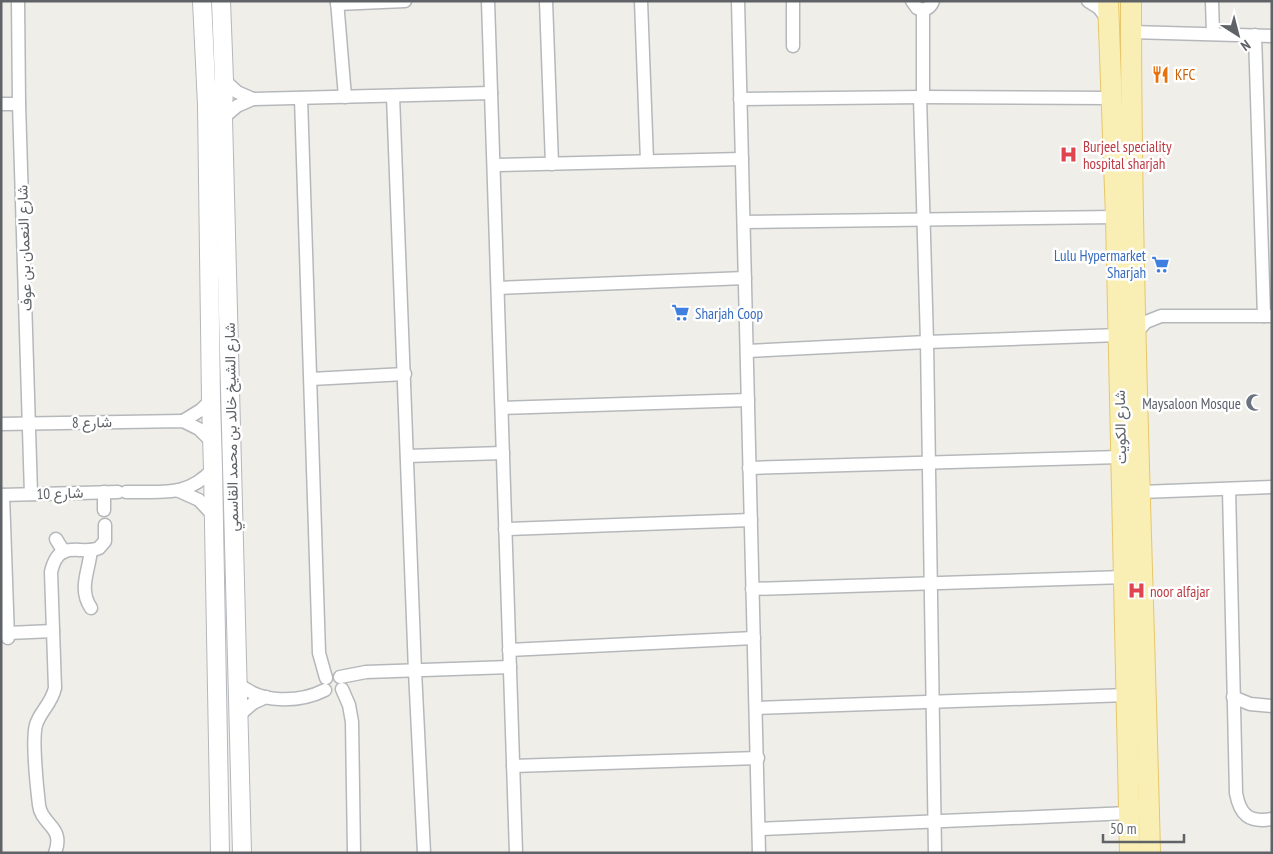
<svg xmlns="http://www.w3.org/2000/svg" width="1273" height="854" viewBox="0 0 1273 854" font-family="'PT Sans Narrow',Vazirmatn,sans-serif">
<style>
.lines{fill:none;stroke-linecap:round;stroke-linejoin:round}
.street-casing{stroke:#b5b8bb;stroke-width:15}
.secondary-casing{stroke:#b4b7bb;stroke-width:20}
.primary-casing{stroke:#e7c76a;stroke-width:22}
.street{stroke:#fff;stroke-width:12}
.secondary{stroke:#fff;stroke-width:18}
.primary{stroke:#f9efb4;stroke-width:20}
.labels{text-anchor:middle;dominant-baseline:central;stroke-width:5;stroke-linejoin:round;paint-order:stroke}
.food-label{font-size:15px;fill:#c56008;stroke:#fff;text-anchor:start}
.health-label{font-size:15px;fill:#be3a42;stroke:#fff;text-anchor:start}
.street-label{font-size:15px;fill:#5f6367;stroke:#fff}
.shop-label{font-size:15px;fill:#366cbe;stroke:#fff;text-anchor:end}
.worship-label{font-size:15px;fill:#5b616d;stroke:#fff;text-anchor:end}
</style>
<rect width="100%" height="100%" fill="#f0eee8"/>
<g class="lines">
<defs>
<g id="street">
<path d="M18,1L19,104L31,494"/>
<path d="M337,1L345,97"/>
<path d="M488,1L516,853"/>
<path d="M546,1L552,164"/>
<path d="M641,1L647,161"/>
<path d="M738,1L759,853"/>
<path d="M912,1L917,8C924,11 930,9 933,1"/>
<path d="M1088,1L1099,8L1108,20"/>
<path d="M1212,1L1213,34"/>
<path d="M337,4L405,1"/>
<path d="M923,10V97"/>
<path d="M1131,32L1272,36"/>
<path d="M1255,35L1264,316"/>
<path d="M793,46V1"/>
<path d="M224,80L237,92L253,99L491,93"/>
<path d="M393,96L415,671L424,853"/>
<path d="M920,97L927,342L935,853"/>
<path d="M301,98L319,653L326,678"/>
<path d="M740,99L923,97L1111,98"/>
<path d="M1,104H19"/>
<path d="M223,118L237,106L253,99"/>
<path d="M495,165L742,159"/>
<path d="M744,222L1116,217"/>
<path d="M498,288L745,278"/>
<path d="M1135,334L1146,322L1161,316H1272"/>
<path d="M747,351L927,342L1119,335"/>
<path d="M311,379L405,374"/>
<path d="M502,408L748,400"/>
<path d="M183,421L201,410L211,400"/>
<path d="M1,424L183,421L199,429L211,441"/>
<path d="M407,456L503,453"/>
<path d="M749,468L1120,457"/>
<path d="M1229,489L1236,793C1240,815 1249,823 1272,819"/>
<path d="M179,491L199,500L214,516"/>
<path d="M104,492V510"/>
<path d="M126,492C161,491 187,498 213,469"/>
<path d="M1141,492L1272,487"/>
<path d="M1,495L118,492"/>
<path d="M3,495L8,638"/>
<path d="M505,529L751,520"/>
<path d="M56,539L64,552"/>
<path d="M91,550C89,571 78,589 91,608"/>
<path d="M752,589L1125,577"/>
<path d="M8,633L53,631"/>
<path d="M509,650L754,638"/>
<path d="M340,677L366,672L510,667"/>
<path d="M237,682C259,704 299,703 325,690"/>
<path d="M342,689L349,705L352,722L354,853"/>
<path d="M1233,697L1250,704L1272,706"/>
<path d="M756,708L1127,695"/>
<path d="M237,717L253,703L266,697"/>
<path d="M513,766L758,758"/>
<path d="M759,829L1129,813"/>
<path d="M55,853C65,826 41,825 39,805C37,788 32,739 36,725C40,711 51,705 55,688L51,572C59,537 80,556 99,548L105,541V525"/>
</g>
<g id="secondary">
<path d="M202,1L207,105L211,400L213,469L220,853"/>
<path d="M221,1L224,80L223,118L242,853"/>
</g>
<g id="primary">
<path d="M1108,1L1116,217L1130,853"/>
<path d="M1131,1C1131,285 1143,569 1150,853"/>
</g>
</defs>
<use href="#street" class="street-casing"/>
<use href="#secondary" class="secondary-casing"/>
<use href="#primary" class="primary-casing"/>
<use href="#street" class="street"/>
<use href="#secondary" class="secondary"/>
<use href="#primary" class="primary"/>
</g>
<defs>
<symbol id="restaurant-bare" viewBox="-9 -9 18 18"><path d="M-5-6h1v4h1v-4h1v4h1v-4h1v5L-1.5 .5V6h-2V.5L-5-1ZM5-6V6H3V1.5H1.5Q1.5-4 5-6Z" fill="#e8710a" stroke="#fff" stroke-width="2.5" paint-order="stroke"/></symbol>
<symbol id="hospital-bare" viewBox="-9 -9 18 18"><path d="M-5-5h3v3.5h4V-5h3V5h-3V1.5h-4V5h-3Z" fill="#e0444e" stroke="#fff" stroke-width="2.5" paint-order="stroke"/></symbol>
<symbol id="supermarket-bare" viewBox="-9 -9 18 18"><path d="M-6-5.5h2.5l.6 2H6L4.5 2H-2.5L-4.4-4H-6ZM-1.5 3.2a1.3 1.3 0 1 0 .1 0ZM3 3.2a1.3 1.3 0 1 0 .1 0Z" fill="#3f7fe0" stroke="#fff" stroke-width="2.5" paint-order="stroke"/></symbol>
<symbol id="mosque-bare" viewBox="-9 -9 18 18"><path d="M3.5-4.9A6 6 0 1 0 3.5 4.9A5 5 0 1 1 3.5-4.9Z" fill="#6b7280" stroke="#fff" stroke-width="2.5" paint-order="stroke"/></symbol>
</defs>
<g fill-rule="evenodd">
<use href="#restaurant-bare" x="1148" y="62" width="25" height="25"/>
<use href="#hospital-bare" x="1056" y="142" width="25" height="25"/>
<use href="#supermarket-bare" x="1148" y="252" width="25" height="25"/>
<use href="#supermarket-bare" x="668" y="300" width="25" height="25"/>
<use href="#mosque-bare" x="1242" y="390" width="25" height="25"/>
<use href="#hospital-bare" x="1124" y="578" width="25" height="25"/>
</g>
<g class="labels">
<g class="food-label">
<text x="1175" y="74">KFC</text>
</g>
<g class="health-label">
<text x="1083" y="146">Burjeel speciality<tspan x="1083" dy="17">hospital sharjah</tspan></text>
<text x="1150" y="591">noor alfajar</text>
</g>
<g class="street-label">
<text transform="translate(24 248) rotate(-92)">شارع النعمان بن عوف</text>
<text transform="translate(92 422) rotate(-1)">شارع 8</text>
<text transform="translate(231 427) rotate(-91)">شارع الشيخ خالد بن محمد القاسمي</text>
<text transform="translate(1120 427) rotate(-91)">شارع الكويت</text>
<text transform="translate(60 493) rotate(-2)">شارع 10</text>
</g>
<g class="shop-label">
<text x="1146" y="255">Lulu Hypermarket<tspan x="1146" dy="17">Sharjah</tspan></text>
<text x="695" y="313" text-anchor="start">Sharjah Coop</text>
</g>
<g class="worship-label">
<text x="1241" y="403">Maysaloon Mosque</text>
</g>
</g>
<rect width="1273" height="854" fill="none" stroke="#5f6367" stroke-width="5"/>
<g transform="translate(1238 35) rotate(144)" stroke="#ffffff" stroke-width="4" paint-order="stroke">
<path d="M0-4L9 19L0 12L-9 19Z" fill="#5f6367"/>
<text y="-8" font-size="14" font-weight="bold" text-anchor="middle" fill="#5f6367">N</text>
</g>
<path d="M1103 834v8h81v-8" fill="none" stroke="#5f6367" stroke-width="2.5"/>
<text x="1110" y="834" font-size="15" fill="#5f6367" stroke="#ffffff" stroke-width="4" paint-order="stroke">50 m</text>
</svg>
